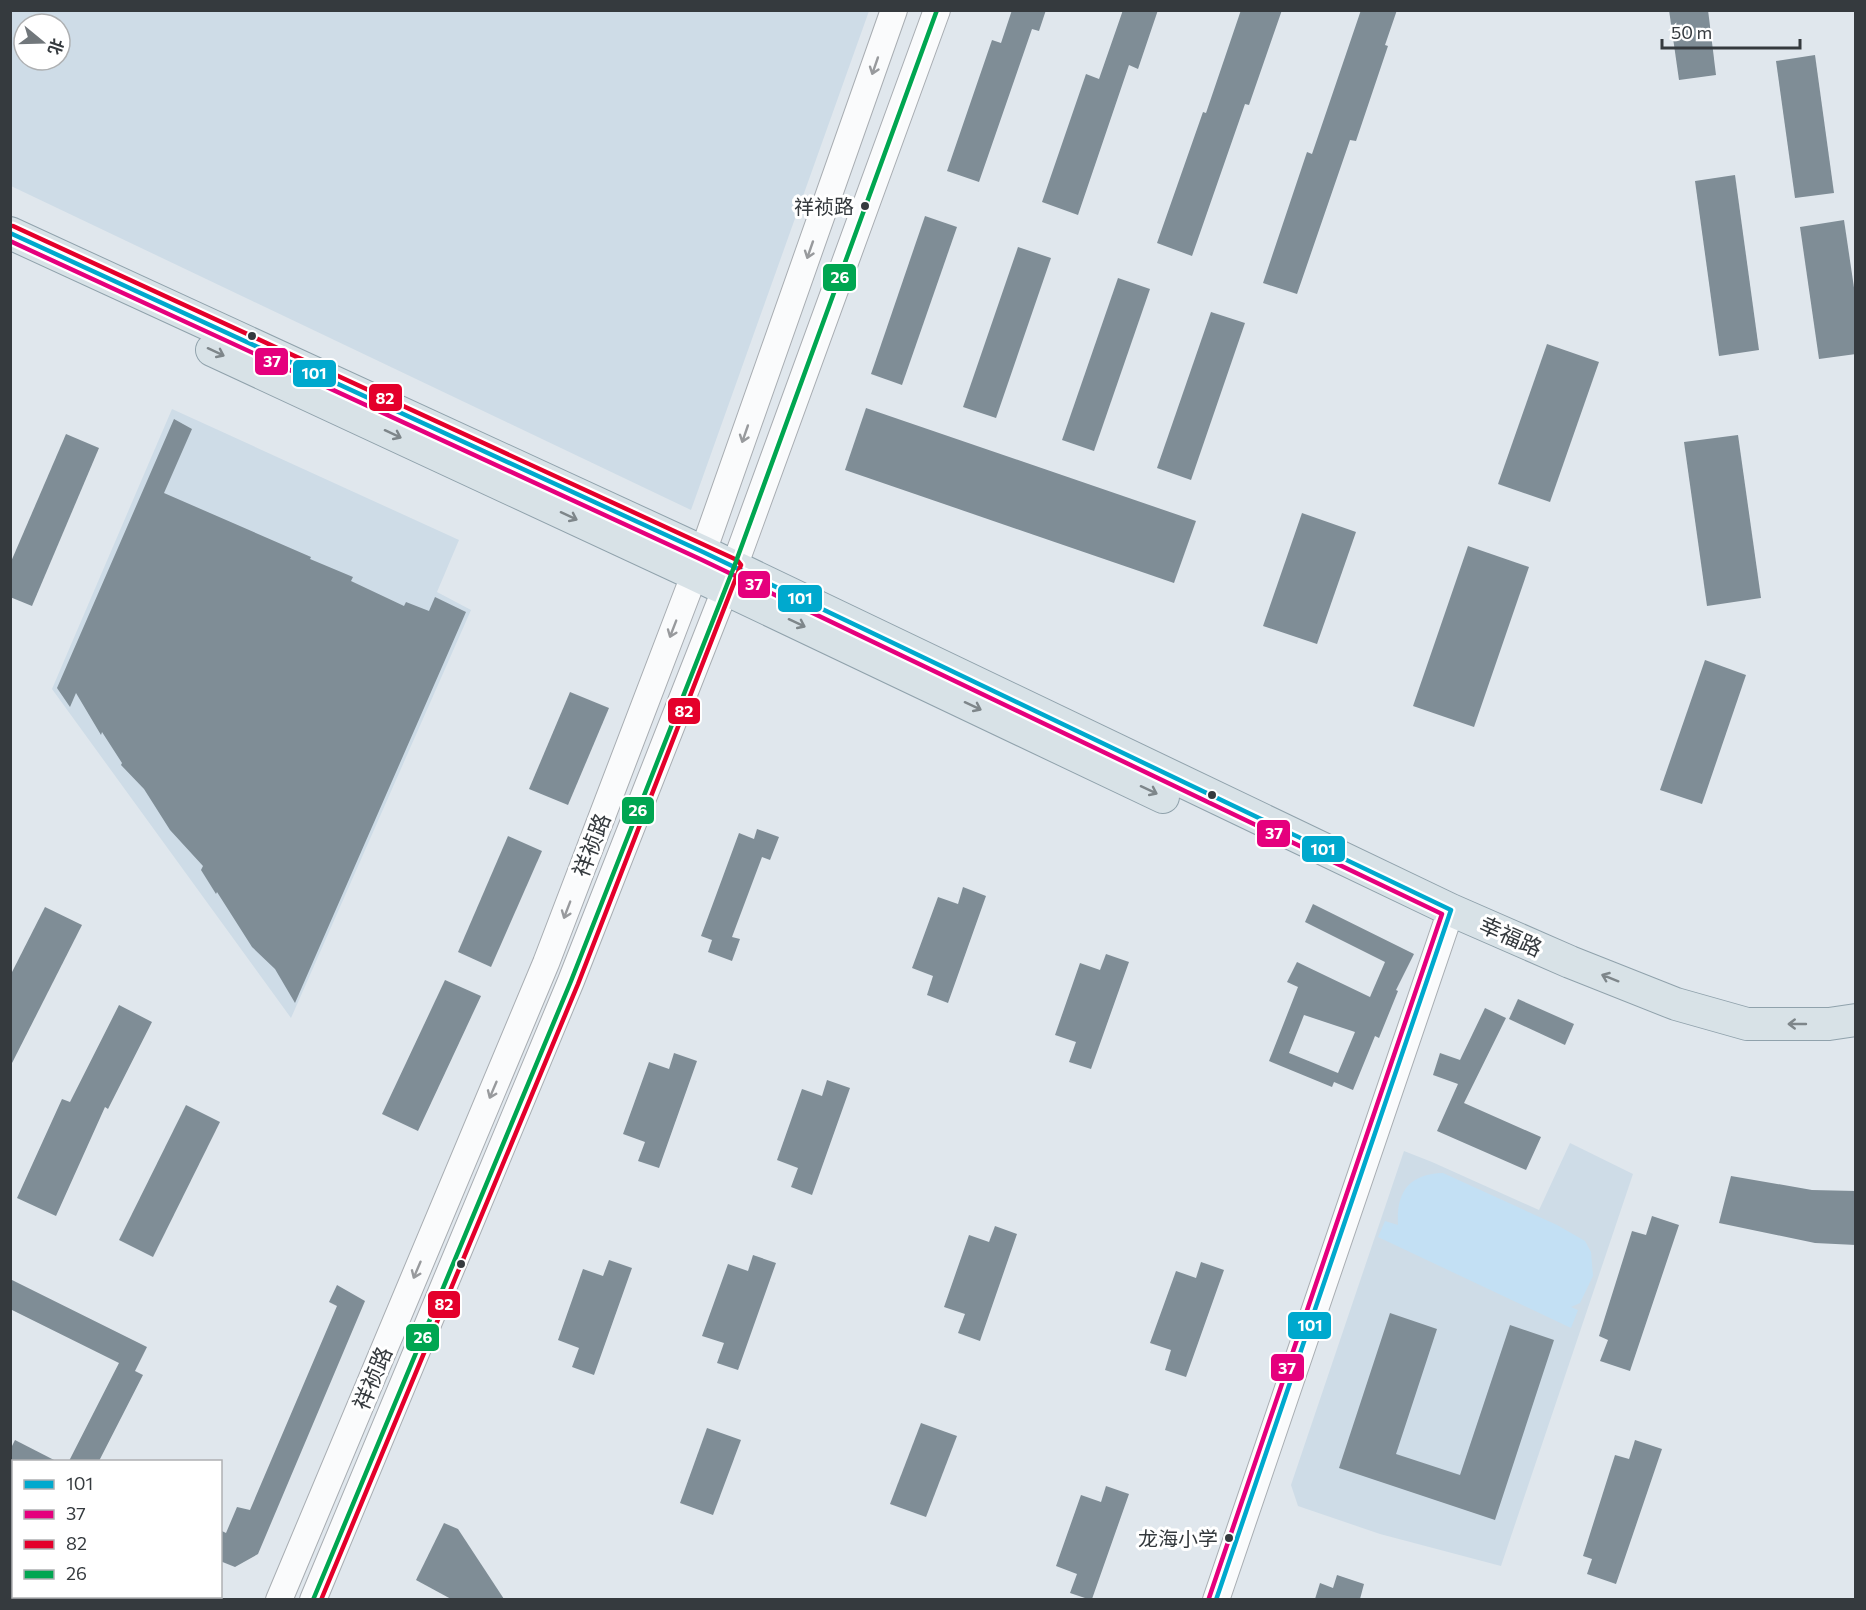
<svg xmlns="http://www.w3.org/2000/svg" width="1866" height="1610" viewBox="0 0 1866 1610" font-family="Commissioner,'Noto Sans SC',sans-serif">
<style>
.built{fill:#cedce7;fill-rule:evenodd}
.green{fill:#c3e0f4}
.building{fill:#7f8d96;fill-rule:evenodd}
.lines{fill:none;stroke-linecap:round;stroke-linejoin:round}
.minor-casing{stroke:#a8adb2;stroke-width:28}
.major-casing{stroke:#90a2ac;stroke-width:34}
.minor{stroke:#fafbfc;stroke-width:26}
.major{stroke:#d8e2e7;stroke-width:32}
.bus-1-casing{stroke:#fff;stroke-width:9}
.bus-2-casing{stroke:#fff;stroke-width:9}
.bus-3-casing{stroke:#fff;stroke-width:9}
.bus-4-casing{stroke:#fff;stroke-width:9}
.bus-1{stroke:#00a9ce;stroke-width:4.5}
.bus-2{stroke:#e5007d;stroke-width:4.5}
.bus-3{stroke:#e4002b;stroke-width:4.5}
.bus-4{stroke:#00a651;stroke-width:4.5}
.oneway{stroke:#989a9d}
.oneway2{stroke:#7e868a}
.bus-dot{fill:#353a3e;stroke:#fff;stroke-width:2}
.labels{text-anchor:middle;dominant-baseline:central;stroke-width:6;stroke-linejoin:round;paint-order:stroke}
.bus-label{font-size:20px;fill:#353a3e;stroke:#fff;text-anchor:end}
.street-label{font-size:22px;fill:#353a3e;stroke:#fff}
.line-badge{stroke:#fff;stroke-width:2}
.badge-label{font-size:16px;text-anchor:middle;font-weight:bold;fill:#fff}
</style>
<rect width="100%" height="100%" fill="#e0e7ed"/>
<g class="built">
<path d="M10,11L11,10L869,11L691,510L11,186ZM24,24H60V60H24Z"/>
<path d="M172,409L459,540L437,592L471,610L291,1018L52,689Z"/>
<path d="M1570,1143L1633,1174L1501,1566L1380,1534L1298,1506L1291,1485L1404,1151L1432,1162L1539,1210Z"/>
</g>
<path class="green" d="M1443,1173L1557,1225L1585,1241L1591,1252L1593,1276L1580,1303L1571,1307L1578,1310L1571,1328L1378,1237L1385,1221L1398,1225C1396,1192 1409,1174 1443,1173Z"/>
<g class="building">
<path d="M1012,10H1046L1039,31L1032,29L979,182L947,171L992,40L1001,43Z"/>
<path d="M1123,10H1158L1138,69L1129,65L1078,215L1042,202L1086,74L1099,79Z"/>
<path d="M1241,10H1282L1249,105L1245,104L1192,256L1157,243L1203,112L1206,113Z"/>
<path d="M1361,10H1397L1385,45L1388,46L1356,141L1350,140L1297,294L1263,283L1307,152L1312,154Z"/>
<path d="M1669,10H1708L1716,75L1679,80Z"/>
<path d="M1815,55L1834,193L1795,198L1776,61Z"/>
<path d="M1735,175L1759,350L1719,356L1695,181Z"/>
<path d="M925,216L957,227L902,385L871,374Z"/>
<path d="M1844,220L1856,301V354L1819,359L1800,227Z"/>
<path d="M1018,247L1051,258L996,418L963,407Z"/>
<path d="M1118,278L1150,289L1094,451L1062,440Z"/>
<path d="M1211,312L1245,323L1191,480L1157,468Z"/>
<path d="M1547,344L1599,362L1550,502L1498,484Z"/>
<path d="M866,408L1196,521L1174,583L845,470Z"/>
<path d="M174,419L192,429L164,493L311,557L310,559L353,577L351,581L404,606L406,602L429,611L435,597L466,612L295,1003L275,969L252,947L217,892L216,894L201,870L203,866L170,830L144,789L121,765L122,763L102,732L101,735L76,693L70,707L57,688Z"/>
<path d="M66,434L99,448L32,606L10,597V564Z"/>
<path d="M1738,435L1761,598L1707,606L1684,442Z"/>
<path d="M1302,513L1356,532L1317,644L1263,626Z"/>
<path d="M1468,546L1529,567L1474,727L1413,706Z"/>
<path d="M1705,660L1746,675L1702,804L1660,790Z"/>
<path d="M570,692L609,708L568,805L529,789Z"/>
<path d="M757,829L779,837L770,860L762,857L732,937L740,939L732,961L708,952L712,940L701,936L739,833L754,839Z"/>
<path d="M508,836L542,851L491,967L458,952Z"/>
<path d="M963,887L986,896L948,1003L927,995L933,976L912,968L938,897L958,904Z"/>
<path d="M1313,904L1414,954L1396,990L1398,991L1379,1038L1375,1036L1353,1090L1334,1082L1332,1087L1269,1061L1298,987L1287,982L1297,962L1370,997L1385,962L1305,922ZM1304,1015L1355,1032L1338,1073L1289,1053Z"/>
<path d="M45,907L82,925L10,1067V976Z"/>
<path d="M1106,954L1129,962L1091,1069L1069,1062L1076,1042L1055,1035L1080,963L1100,970Z"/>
<path d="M445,980L481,996L418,1131L382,1114Z"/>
<path d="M1518,999L1574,1024L1565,1045L1509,1019Z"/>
<path d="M119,1005L152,1022L108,1109L105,1107L56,1216L17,1198L62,1099L70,1102Z"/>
<path d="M1485,1008L1506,1018L1464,1103L1541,1137L1526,1170L1437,1131L1458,1084L1433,1075L1440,1053L1460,1060Z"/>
<path d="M674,1053L697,1061L659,1168L638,1161L645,1142L623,1134L649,1062L669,1069Z"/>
<path d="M827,1080L850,1088L812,1195L791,1187L798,1168L777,1160L802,1089L822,1096Z"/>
<path d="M186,1105L220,1122L153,1257L119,1240Z"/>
<path d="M1731,1176L1812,1190L1856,1191V1245L1815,1243L1719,1223Z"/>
<path d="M1652,1216L1679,1225L1630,1371L1600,1361L1608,1340L1599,1336L1632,1231L1646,1235Z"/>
<path d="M995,1226L1017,1234L980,1341L958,1333L965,1314L944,1307L969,1235L989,1242Z"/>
<path d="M753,1255L776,1263L738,1370L717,1363L724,1343L702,1336L728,1264L748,1271Z"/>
<path d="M609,1260L632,1268L594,1375L572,1367L579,1348L558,1340L583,1269L603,1276Z"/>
<path d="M1201,1262L1224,1270L1186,1377L1165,1370L1171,1350L1150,1343L1176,1271L1196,1278Z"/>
<path d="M10,1279L147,1347L135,1371L143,1375L99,1461H69L119,1363L10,1309Z"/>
<path d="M337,1285L365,1301L258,1554L235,1567L220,1561V1530L226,1533L237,1507L250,1510L337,1306L329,1302Z"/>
<path d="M1390,1313L1437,1329L1396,1454L1460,1475L1510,1325L1554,1340L1495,1520L1339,1468Z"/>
<path d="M921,1423L957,1436L926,1517L890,1504Z"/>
<path d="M707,1428L741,1440L713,1515L680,1503Z"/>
<path d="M15,1440L56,1461H10V1450Z"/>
<path d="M1635,1440L1662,1449L1616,1584L1587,1574L1592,1559L1583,1556L1615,1455L1629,1459Z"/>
<path d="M1106,1486L1129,1494L1092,1599H1088L1070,1593L1077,1574L1056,1566L1081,1495L1101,1502Z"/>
<path d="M444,1523L458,1529L504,1599H451L416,1580Z"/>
<path d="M1337,1575L1364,1584L1360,1599H1315L1320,1583L1333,1588Z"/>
</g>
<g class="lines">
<defs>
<g id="minor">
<path d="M10,1507L14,1509"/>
<path d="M189,1596L195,1600"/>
<path d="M279,1600L546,963L703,552L894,10"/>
<path d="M313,1600L571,981L734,567L937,10"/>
<path d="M1216,1600L1451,910"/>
</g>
<g id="major">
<path d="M10,233L703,552L1451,910L1570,962L1676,1004L1747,1024H1829L1856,1020"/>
<path d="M212,350L694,574L1163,797"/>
</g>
</defs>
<use href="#minor" class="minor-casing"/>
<use href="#major" class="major-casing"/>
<use href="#minor" class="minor"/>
<use href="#major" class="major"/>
<defs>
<path id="bus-1" d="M10,233L703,552L1451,910L1216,1600"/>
<path id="bus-2" d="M10,241L700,559L1442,914L1209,1598"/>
<path id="bus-3" d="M13,226L737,560L741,565L578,984L321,1600"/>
<path id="bus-4" d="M313,1600L571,981L734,567L937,10"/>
</defs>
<use href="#bus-1" class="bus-1-casing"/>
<use href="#bus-2" class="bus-2-casing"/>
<use href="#bus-3" class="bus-3-casing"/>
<use href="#bus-4" class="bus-4-casing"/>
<use href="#bus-1" class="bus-1"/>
<use href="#bus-2" class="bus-2"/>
<use href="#bus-3" class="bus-3"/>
<use href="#bus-4" class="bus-4"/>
</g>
<defs><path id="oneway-shaft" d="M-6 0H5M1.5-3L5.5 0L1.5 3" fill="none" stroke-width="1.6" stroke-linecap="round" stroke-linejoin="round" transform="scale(1.5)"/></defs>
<g class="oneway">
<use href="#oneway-shaft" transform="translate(875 66) rotate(109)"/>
<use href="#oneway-shaft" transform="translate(810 250) rotate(109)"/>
<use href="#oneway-shaft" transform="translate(745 434) rotate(109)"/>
<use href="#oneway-shaft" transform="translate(673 629) rotate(111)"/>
<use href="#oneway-shaft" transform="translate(567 910) rotate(111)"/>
<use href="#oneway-shaft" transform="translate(493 1090) rotate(113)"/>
<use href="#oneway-shaft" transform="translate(417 1270) rotate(113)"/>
</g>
<g class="oneway2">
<use href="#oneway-shaft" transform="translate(216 352) rotate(25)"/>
<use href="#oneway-shaft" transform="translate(393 434) rotate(25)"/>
<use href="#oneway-shaft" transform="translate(569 516) rotate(25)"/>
<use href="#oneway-shaft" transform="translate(797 623) rotate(25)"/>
<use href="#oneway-shaft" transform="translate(973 706) rotate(25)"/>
<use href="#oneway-shaft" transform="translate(1149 790) rotate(25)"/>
<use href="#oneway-shaft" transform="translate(1610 978) rotate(-158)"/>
<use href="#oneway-shaft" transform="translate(1797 1024) rotate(180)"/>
</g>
<g class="bus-dot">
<circle cx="865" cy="206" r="5"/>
<circle cx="252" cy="336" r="5"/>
<circle cx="1212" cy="795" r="5"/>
<circle cx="461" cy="1264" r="5"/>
<circle cx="1229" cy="1538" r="5"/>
</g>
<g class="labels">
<g class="bus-label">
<text x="854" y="206">祥祯路</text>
<text x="1218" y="1538">龙海小学</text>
</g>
<g class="street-label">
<text transform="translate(591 845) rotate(-69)">祥祯路</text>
<text transform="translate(1511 936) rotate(24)">幸福路</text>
<text transform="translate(372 1378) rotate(-67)">祥祯路</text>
</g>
</g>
<g class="line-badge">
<rect x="822" y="263" width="35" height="29" rx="6" fill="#00a651"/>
<rect x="254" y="347" width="35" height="29" rx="6" fill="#e5007d"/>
<rect x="292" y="359" width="45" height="29" rx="6" fill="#00a9ce"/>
<rect x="368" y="383" width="35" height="29" rx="6" fill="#e4002b"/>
<rect x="737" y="570" width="34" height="29" rx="6" fill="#e5007d"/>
<rect x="777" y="584" width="46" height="29" rx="6" fill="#00a9ce"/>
<rect x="667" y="697" width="34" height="28" rx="6" fill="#e4002b"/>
<rect x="621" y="796" width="34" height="29" rx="6" fill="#00a651"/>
<rect x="1256" y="819" width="35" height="29" rx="6" fill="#e5007d"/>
<rect x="1301" y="835" width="45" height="28" rx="6" fill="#00a9ce"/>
<rect x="427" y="1290" width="34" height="29" rx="6" fill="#e4002b"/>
<rect x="1287" y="1311" width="45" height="29" rx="6" fill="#00a9ce"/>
<rect x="405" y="1323" width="35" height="29" rx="6" fill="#00a651"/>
<rect x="1270" y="1353" width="35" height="29" rx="6" fill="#e5007d"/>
</g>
<g class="badge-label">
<text x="840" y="283">26</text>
<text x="272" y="367">37</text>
<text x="314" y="379">101</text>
<text x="385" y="404">82</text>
<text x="754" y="590">37</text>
<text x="800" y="604">101</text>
<text x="684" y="717">82</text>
<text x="638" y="816">26</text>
<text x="1274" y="839">37</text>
<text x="1323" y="855">101</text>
<text x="444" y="1310">82</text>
<text x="1310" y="1331">101</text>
<text x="423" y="1343">26</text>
<text x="1287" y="1374">37</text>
</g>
<rect width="1866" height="1610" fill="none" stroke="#353a3e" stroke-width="24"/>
<rect x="12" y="1460" width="210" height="138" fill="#ffffff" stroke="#aeb0b2" stroke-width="1.5"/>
<rect x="24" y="1480" width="30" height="9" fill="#00a9ce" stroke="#aeb0b2" stroke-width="1.5"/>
<text x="66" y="1490" font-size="18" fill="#353a3e">101</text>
<rect x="24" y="1510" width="30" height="9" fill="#e5007d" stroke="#aeb0b2" stroke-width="1.5"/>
<text x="66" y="1520" font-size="18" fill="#353a3e">37</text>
<rect x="24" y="1540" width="30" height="9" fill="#e4002b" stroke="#aeb0b2" stroke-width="1.5"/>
<text x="66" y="1550" font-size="18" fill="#353a3e">82</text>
<rect x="24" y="1570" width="30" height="9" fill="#00a651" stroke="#aeb0b2" stroke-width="1.5"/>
<text x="66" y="1580" font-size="18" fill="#353a3e">26</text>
<g transform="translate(42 42) rotate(109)"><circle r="28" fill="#ffffff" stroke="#aeb0b2" stroke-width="1.5"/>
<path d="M0-4.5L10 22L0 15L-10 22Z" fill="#71777b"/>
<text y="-9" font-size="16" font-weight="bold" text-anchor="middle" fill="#353a3e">北</text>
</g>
<path d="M1662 39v9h138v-9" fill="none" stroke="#353a3e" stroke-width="3"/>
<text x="1671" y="39" font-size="18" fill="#353a3e" stroke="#ffffff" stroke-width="4.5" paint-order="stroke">50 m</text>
</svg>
